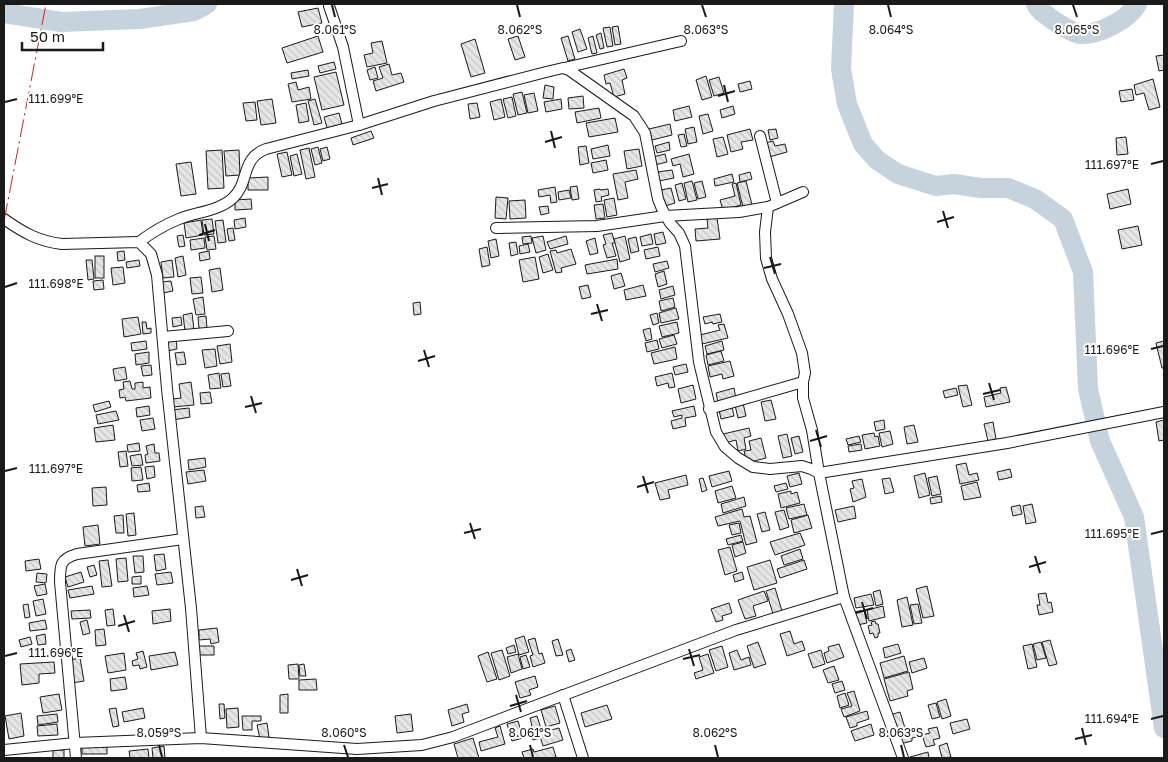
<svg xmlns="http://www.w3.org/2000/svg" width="1168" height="762" viewBox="0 0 1168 762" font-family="'Golos Text',sans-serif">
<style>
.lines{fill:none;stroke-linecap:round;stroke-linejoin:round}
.river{stroke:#c6d2dc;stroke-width:20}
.building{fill:url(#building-back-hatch);stroke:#1a1a1a}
.minor-casing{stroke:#1a1a1a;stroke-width:12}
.minor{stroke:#fff;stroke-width:10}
.power{stroke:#c62828;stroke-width:1;stroke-dasharray:18 4 2.5 4;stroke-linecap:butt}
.ticks{fill:none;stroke:#1a1a1a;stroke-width:2}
.ticks-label{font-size:12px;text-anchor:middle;fill:#1a1a1a;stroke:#fff;stroke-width:4;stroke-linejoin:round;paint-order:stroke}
</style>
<defs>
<pattern id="building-back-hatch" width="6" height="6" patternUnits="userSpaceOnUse" patternTransform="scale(1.25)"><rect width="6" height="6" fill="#e6e6e6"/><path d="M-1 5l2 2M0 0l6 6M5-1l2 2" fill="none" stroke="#c5c5c5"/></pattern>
</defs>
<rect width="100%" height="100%" fill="#fff"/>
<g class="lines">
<g class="river">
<path d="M844,4L841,69L847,104L863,144L877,160L898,174L936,186L954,184L981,188H1008L1035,199L1063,219L1083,272L1088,389L1100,441L1134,517L1164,728"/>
<path d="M1036,4C1038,10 1044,13 1049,17C1055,22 1073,33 1080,34C1099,35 1128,20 1137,4"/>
<path d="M4,13L61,22L140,19L194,11L207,4"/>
</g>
</g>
<g class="building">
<path d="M318,8L322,23L302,27L298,12Z"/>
<path d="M618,26L621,44L615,45L612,27Z"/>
<path d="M610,27L613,46L607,47L603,28Z"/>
<path d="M580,29L587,49L578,52L572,32Z"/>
<path d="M601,33L604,48L600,49L596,35Z"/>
<path d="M318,36L323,52L287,63L282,48Z"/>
<path d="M518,36L525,57L515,60L508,39Z"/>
<path d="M568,36L575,59L568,61L561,38Z"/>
<path d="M593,36L597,53L592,54L588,38Z"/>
<path d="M475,39L485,73L471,77L461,44Z"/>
<path d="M382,41L387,63L367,67L364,55L373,53L371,43Z"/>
<path d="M1164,55V70L1159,71L1156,56Z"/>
<path d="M334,62L336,69L320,73L318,66Z"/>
<path d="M389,64L392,75L401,73L404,82L376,91L373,81L383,78L379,67Z"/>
<path d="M375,67L378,78L370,80L367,70Z"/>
<path d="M624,69L627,78L622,80L625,94L614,97L610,83L606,84L604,75Z"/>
<path d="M308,70L309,76L292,79L291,73Z"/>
<path d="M336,72L344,105L322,110L314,77Z"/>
<path d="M706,76L712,97L702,100L696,80Z"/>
<path d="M719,77L724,93L714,96L709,80Z"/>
<path d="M1153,79L1160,107L1149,110L1144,93L1136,95L1134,85Z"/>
<path d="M750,81L752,89L740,92L738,84Z"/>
<path d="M296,82L298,90L309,87L311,99L292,102L288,84Z"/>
<path d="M545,85L554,87L553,99L543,98Z"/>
<path d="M1132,89L1134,100L1121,102L1119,91Z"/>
<path d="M522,92L527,113L518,115L513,94Z"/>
<path d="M534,93L538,111L528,113L524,95Z"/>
<path d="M583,96L584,108L569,109L568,98Z"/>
<path d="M512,97L516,116L508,118L503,99Z"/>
<path d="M272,99L276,123L261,125L257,101Z"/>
<path d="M315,99L322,123L314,125L308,101Z"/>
<path d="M501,99L505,117L494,120L490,102Z"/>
<path d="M561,99L562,109L546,112L544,102Z"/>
<path d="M255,102L257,120L246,121L243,103Z"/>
<path d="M306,103L309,121L299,123L296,105Z"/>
<path d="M477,103L480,117L470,119L468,104Z"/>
<path d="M689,106L692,117L675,121L673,110Z"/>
<path d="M733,106L735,114L722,118L720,110Z"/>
<path d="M599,108L601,118L577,123L575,112Z"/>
<path d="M339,113L342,124L327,128L324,117Z"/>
<path d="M708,114L713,131L703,134L699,116Z"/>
<path d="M615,118L618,132L589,137L586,123Z"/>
<path d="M670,124L672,135L652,140L649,129Z"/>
<path d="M694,127L697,142L688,144L685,129Z"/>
<path d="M750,129L753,140L741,142L743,149L731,152L727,135Z"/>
<path d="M776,129L778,138L770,140L768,130Z"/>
<path d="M371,131L374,138L353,145L351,138Z"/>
<path d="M684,134L687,146L681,147L678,135Z"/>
<path d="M723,137L728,154L717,157L713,139Z"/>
<path d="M1126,137L1128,154L1117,155L1116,138Z"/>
<path d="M773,141L775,146L785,144L787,152L769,157L765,143Z"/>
<path d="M669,142L670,150L657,153L655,146Z"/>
<path d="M608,145L610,156L593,159L591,149Z"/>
<path d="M586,146L589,163L580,165L578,147Z"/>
<path d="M318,147L322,163L315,165L311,149Z"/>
<path d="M327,147L330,159L323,161L320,149Z"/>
<path d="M309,148L315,177L306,179L300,150Z"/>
<path d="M639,149L642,166L627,169L624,151Z"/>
<path d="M222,150L224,188L208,189L206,151Z"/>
<path d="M239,150L240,175L226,176L224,151Z"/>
<path d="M287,152L292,175L282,177L277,154Z"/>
<path d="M297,154L302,174L294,176L290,156Z"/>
<path d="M665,154L667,162L655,165L653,157Z"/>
<path d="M689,154L694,174L683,177L680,164L673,166L671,159Z"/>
<path d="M606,160L608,170L593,173L591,163Z"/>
<path d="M191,162L196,194L181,196L176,164Z"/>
<path d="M636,170L638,179L625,182L628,198L618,200L613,174Z"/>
<path d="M672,170L674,178L659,181L658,172Z"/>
<path d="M750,172L752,179L740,182L739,175Z"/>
<path d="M732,174L734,182L715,186L714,179Z"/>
<path d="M268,177V190H248V178Z"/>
<path d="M692,181L697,200L688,202L684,183Z"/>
<path d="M702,181L706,197L698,199L694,183Z"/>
<path d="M746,181L752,205L743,207L737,183Z"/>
<path d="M682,183L686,199L679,201L675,185Z"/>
<path d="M736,183L741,205L723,210L720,200L735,196L732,184Z"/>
<path d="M577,186L579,199L572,200L570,187Z"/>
<path d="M555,187L557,202L551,203L550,195L539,197L538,190Z"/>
<path d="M671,188L675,203L665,206L661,190Z"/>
<path d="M600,189V190L608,189L609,195L601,197L602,201L596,202L594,190Z"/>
<path d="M1128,189L1131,204L1110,209L1107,194Z"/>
<path d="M569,190L571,198L559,200L558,192Z"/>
<path d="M496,197L508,198L506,219L495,218Z"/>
<path d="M614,198L617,215L607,217L604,200Z"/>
<path d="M251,199L252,209L235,210V200Z"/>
<path d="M525,200L526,218L510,219L509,201Z"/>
<path d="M603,204L605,218L596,219L594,205Z"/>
<path d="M548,206L549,213L541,215L539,207Z"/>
<path d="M245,218L246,227L235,229L234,220Z"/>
<path d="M717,218L720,239L696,241L695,229L708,228L707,219Z"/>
<path d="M212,219L214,234L204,235L202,220Z"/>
<path d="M201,220L203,235L186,238L184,223Z"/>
<path d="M223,220L226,242L218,243L215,221Z"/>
<path d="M1138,226L1142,245L1122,249L1118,230Z"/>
<path d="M233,228L235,240L229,241L227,229Z"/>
<path d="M663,232L666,243L656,245L654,234Z"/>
<path d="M612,233L615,243H612L616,256L607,258L603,245L606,244L603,235Z"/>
<path d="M651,234L653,244L642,246L640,237Z"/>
<path d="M183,235L185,246L179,247L177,236Z"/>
<path d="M214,236L216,249L207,250L205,237Z"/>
<path d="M531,236L532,243L523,244L522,237Z"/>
<path d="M543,236L546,250L536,253L532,238Z"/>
<path d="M566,236L568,244L550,249L547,242Z"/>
<path d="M625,236L630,259L620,262L614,239Z"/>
<path d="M636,237L639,251L631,253L628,239Z"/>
<path d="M204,238L205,248L191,250L190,240Z"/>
<path d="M595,238L598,253L590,255L586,241Z"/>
<path d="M496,239L499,256L491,258L488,241Z"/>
<path d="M516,242L518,254L511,256L509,243Z"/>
<path d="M528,244L530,252L520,254L519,246Z"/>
<path d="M487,247L490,265L482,267L479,249Z"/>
<path d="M658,247L660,256L646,259L644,250Z"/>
<path d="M571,249L576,264L561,268L562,272L556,273L550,251L556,250L557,253Z"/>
<path d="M124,251L125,260L118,261L117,252Z"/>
<path d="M209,251L210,259L200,261L199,253Z"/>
<path d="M548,254L553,270L543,273L539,257Z"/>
<rect x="95" y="256" width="9" height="22"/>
<path d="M183,256L186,275L178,277L175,258Z"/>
<path d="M535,257L539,279L523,282L519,260Z"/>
<path d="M617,259L618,269L587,274L585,265Z"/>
<path d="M86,260H92L94,279L88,280Z"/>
<path d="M139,260L140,266L127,268L126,262Z"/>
<path d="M172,260L174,277L163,278L161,262Z"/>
<path d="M667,261L669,268L655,272L653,264Z"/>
<path d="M123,267L125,283L113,285L111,268Z"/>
<path d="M220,268L223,290L212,292L209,270Z"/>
<path d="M664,271L667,284L658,287L655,274Z"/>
<path d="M621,273L625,286L614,289L611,276Z"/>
<path d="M201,277L203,293L192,294L190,278Z"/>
<path d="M103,280L104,289L94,290L93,281Z"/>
<path d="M171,281L173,291L163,293L161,282Z"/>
<path d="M588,285L591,297L582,299L579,287Z"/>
<path d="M643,285L646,296L626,300L624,290Z"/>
<path d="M673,286L675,295L661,299L659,290Z"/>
<path d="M203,297L205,314L196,315L193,299Z"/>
<path d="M673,298L675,307L661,311L659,301Z"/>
<path d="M420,302L421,314L414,315L413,303Z"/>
<path d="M676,308L679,319L661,323L659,313Z"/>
<path d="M192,313L194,330L185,331L183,315Z"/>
<path d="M657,313L659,323L653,325L650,315Z"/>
<path d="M720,314L722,322L713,324L712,322L705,324L703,317Z"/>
<path d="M206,316L207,328L199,329L198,317Z"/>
<path d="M138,317L141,334L124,337L122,319Z"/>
<path d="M181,317L182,325L173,327L172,318Z"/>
<path d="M142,322H146L147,329L151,328V333L143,334Z"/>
<path d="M677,322L679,333L662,337L659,326Z"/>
<path d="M724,324L728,338L702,344L700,335L720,330L718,325Z"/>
<path d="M650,328L652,339L646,341L643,330Z"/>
<path d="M674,335L677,344L662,348L659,339Z"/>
<path d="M176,339L177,349L167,351L166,340Z"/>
<path d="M657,340L659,349L647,352L645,343Z"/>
<path d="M146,341L147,349L132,351L131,343Z"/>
<path d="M722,341L724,350L707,354L705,346Z"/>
<path d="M1164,341V368H1162L1156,343Z"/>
<path d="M230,344L232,362L220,364L217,346Z"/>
<path d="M675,347L677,359L654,364L651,353Z"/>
<path d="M215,349L217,366L205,368L202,350Z"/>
<path d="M721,351L724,361L708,365L706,355Z"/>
<path d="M149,352V363L136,365L135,354Z"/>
<path d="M184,352L186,364L177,365L175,353Z"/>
<path d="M730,361L734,376L723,379L722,374L710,377L708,366Z"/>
<path d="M686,364L688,372L675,375L673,367Z"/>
<path d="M151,365L152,375L143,376L141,366Z"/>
<path d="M125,367L127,379L115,381L113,369Z"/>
<path d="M219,373L221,388L210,389L208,375Z"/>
<path d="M229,373L231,386L223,387L221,374Z"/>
<path d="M672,373L675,387L669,388L668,383L657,386L655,377Z"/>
<path d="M130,381L132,389H135V383L143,382V388L150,387L151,398L126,401L125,397L120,398L119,390L124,389L123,382Z"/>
<path d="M191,382L194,405L173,407L172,399L181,398L179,384Z"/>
<path d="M693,385L696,399L681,403L678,389Z"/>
<path d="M967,385L972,405L963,407L958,386Z"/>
<path d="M1006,387L1010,402L986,407L984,397L1001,393L1000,388Z"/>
<path d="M734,388L736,399L718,403L716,393Z"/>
<path d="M956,388L958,395L945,398L943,391Z"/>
<path d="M210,392L212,403L201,404L200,393Z"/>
<path d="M771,400L776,419L765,421L761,402Z"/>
<path d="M109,401L111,407L95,412L93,405Z"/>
<path d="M743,403L746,416L738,418L735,405Z"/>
<path d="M149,406L150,415L137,417L136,408Z"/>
<path d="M694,406L696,416L685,418L686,426L673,429L671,421L682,418V415L674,417L672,411Z"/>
<path d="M732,407L734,416L721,419L719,410Z"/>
<path d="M189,408L190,417L173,420L171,410Z"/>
<path d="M116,411L119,420L98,424L96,415Z"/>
<path d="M153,418L155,429L142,431L140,420Z"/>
<path d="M884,420L885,429L876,431L874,422Z"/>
<path d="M1164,420V440L1159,441L1156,422Z"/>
<path d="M993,422L996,439L988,441L984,424Z"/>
<path d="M113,425L115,440L96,442L94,428Z"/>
<path d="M914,425L918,442L907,444L904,427Z"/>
<path d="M749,428L751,436L744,438L746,449L738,451L736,440L725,443L723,434Z"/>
<path d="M890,431L893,444L882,447L879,433Z"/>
<path d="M874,433L875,437L878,436L880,446L865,449L862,435Z"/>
<path d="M787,434L792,456L783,458L778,436Z"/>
<path d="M799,436L803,452L795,454L791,438Z"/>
<path d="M859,436L861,442L848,445L846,439Z"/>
<path d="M761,438L766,458L747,463L744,451L751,450L749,441Z"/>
<path d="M139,443L140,451L128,452L127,445Z"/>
<path d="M154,444L155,453H159L160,461L146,463L145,455L148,454L146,446Z"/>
<path d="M861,444L862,450L849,452L848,446Z"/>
<path d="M126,451L128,466L120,467L118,452Z"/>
<path d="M141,454L143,465L132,466L130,456Z"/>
<path d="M205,458L206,467L189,470L188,460Z"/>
<path d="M966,463L969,475L977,473L979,480L960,484L956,465Z"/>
<path d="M154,466L155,477L147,479L145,467Z"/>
<path d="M141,467L143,480L132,481L131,468Z"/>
<path d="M1010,469L1012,477L999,480L997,472Z"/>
<path d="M204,470L206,481L188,484L186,472Z"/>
<path d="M729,471L732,481L712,487L709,476Z"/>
<path d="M799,473L802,484L790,487L787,476Z"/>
<path d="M925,473L930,495L919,498L914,476Z"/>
<path d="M686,475L688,485L668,490L670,498L660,500L655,483Z"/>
<path d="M937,476L941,494L932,496L928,478Z"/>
<path d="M703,478L707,490L702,492L699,479Z"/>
<path d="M890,478L894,492L885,494L882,479Z"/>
<path d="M862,479L866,497L853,502L850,489L854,488L852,481Z"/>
<path d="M977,482L981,497L964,500L961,486Z"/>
<path d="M149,483L150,491L138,492L137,485Z"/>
<path d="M786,483L788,489L776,492L774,486Z"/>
<path d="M732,486L736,498L718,503L715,491Z"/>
<path d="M106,487L107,505L93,506L92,488Z"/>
<path d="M791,491V494L797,492L800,503L781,508L778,494Z"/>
<path d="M941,496L942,502L931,504L930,498Z"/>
<path d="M744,497L746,506L723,513L721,504Z"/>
<path d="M804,504L807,515L789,519L786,508Z"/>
<path d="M1032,504L1036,522L1026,524L1023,506Z"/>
<path d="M1020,505L1022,514L1013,516L1011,507Z"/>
<path d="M203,506L205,517L196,518L195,507Z"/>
<path d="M854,506L856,518L838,522L835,510Z"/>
<path d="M742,509L744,517L750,516L757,542L746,545L740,521L718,526L715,517Z"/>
<path d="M784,510L789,527L780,530L775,512Z"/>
<path d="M765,512L770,530L762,532L757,514Z"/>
<path d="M134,513L136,535L128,536L126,514Z"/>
<path d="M123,515L124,533H116L114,516Z"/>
<path d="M808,515L812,528L794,533L791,520Z"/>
<path d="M739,523L741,533L732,535L729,525Z"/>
<path d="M98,525L100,544L85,546L83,527Z"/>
<path d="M800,533L805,545L775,555L770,542Z"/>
<path d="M741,535L743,541L728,545L726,539Z"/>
<path d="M743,542L746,553L735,557L732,545Z"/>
<path d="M730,547L737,571L725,575L718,550Z"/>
<path d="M800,549L803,559L784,565L781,556Z"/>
<path d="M164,554L166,569L156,571L154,555Z"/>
<path d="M133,556H143L144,572L135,573Z"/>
<path d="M126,558L128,581L118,582L116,559Z"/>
<path d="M39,559L41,569L26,571L25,561Z"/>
<path d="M108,560L112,586L102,587L99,561Z"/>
<path d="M770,560L777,583L754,590L747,567Z"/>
<path d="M804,560L807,569L780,578L777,569Z"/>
<path d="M94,565L97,575L90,577L87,567Z"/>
<path d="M81,572L84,582L68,587L65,577Z"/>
<path d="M171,572L173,583L157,585L155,574Z"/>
<path d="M742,572L744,579L735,582L733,575Z"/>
<path d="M37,573L47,574L46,583L36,582Z"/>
<path d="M141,576V584H132V577Z"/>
<path d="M45,584L47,594L37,596L34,586Z"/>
<path d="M92,586L94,594L70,598L68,590Z"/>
<path d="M147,586L149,595L134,597L133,588Z"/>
<path d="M927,586L934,616L923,618L916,589Z"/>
<path d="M775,588L782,611L773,614L766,591Z"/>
<path d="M880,590L883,604L876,606L873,592Z"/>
<path d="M764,591L768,601L753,606L756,616L745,619L738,600Z"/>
<path d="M1046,593L1048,603L1051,602L1053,612L1039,615L1037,605H1040L1038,594Z"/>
<path d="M871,594L874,605L856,608L854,598Z"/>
<path d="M907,597L913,625L902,627L897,600Z"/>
<path d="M43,599L46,614L36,616L33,601Z"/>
<path d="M729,603L732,613L722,616L723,620L716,622L711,609Z"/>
<path d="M28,604L30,617L25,618L23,605Z"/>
<path d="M918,604L922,623L914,624L910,605Z"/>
<path d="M883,606L885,617L869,621L867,610Z"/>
<path d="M113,609L115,625L107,626L105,610Z"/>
<path d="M170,609L171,621L153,624L152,611Z"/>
<path d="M90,610L91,618L72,619L71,611Z"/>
<path d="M864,610L867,623L857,625L854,612Z"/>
<path d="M45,620L47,629L30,631L29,623Z"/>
<path d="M87,620L90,633L83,635L80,622Z"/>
<path d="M875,621L876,624H878L880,633H878V637L875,638L873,633L870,634L868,626L872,625L871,622Z"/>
<path d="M217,628L219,642L211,644L210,639L199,640V630Z"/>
<path d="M104,629L106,645L96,646L95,630Z"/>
<path d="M790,631L794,644L802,641L805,650L787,656L780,634Z"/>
<path d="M45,634L46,644L38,645L36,636Z"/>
<path d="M524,636L529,652L519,655L515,639Z"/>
<path d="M30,637L32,644L21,647L19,640Z"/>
<path d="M535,638L539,654L542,653L545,663L533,667L530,656L533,655L528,640Z"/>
<path d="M558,639L563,655L556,656L552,641Z"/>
<path d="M1050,640L1057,664L1049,666L1042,642Z"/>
<path d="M758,642L766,664L754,668L747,646Z"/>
<path d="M1041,642L1046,658L1037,660L1033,644Z"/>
<path d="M839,644L844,657L827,663L824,653L829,651L828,647Z"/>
<path d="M898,644L901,653L885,658L883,648Z"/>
<path d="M1032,644L1037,667L1028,669L1023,646Z"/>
<path d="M514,645L516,652L508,654L506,648Z"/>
<path d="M199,646H214V655H200Z"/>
<path d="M722,646L728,667L716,671L709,650Z"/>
<path d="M571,649L575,660L569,662L566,651Z"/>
<path d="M502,650L510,676L499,680L491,653Z"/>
<path d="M737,650L741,660L749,657L751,665L734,670L729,653Z"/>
<path d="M821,650L825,664L813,668L808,654Z"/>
<path d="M143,651L147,667L140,669L139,665L133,666L132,661L138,659L136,653Z"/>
<path d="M175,652L178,665L151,670L149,656Z"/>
<path d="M488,652L497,679L487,682L478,656Z"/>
<path d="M124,653L126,670L108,673L105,656Z"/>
<path d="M518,654L522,669L511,673L507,657Z"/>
<path d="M708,654L714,673L696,679L694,673L703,670L699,657Z"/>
<path d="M526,655L530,667L523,669L520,657Z"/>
<path d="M904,656L908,671L884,678L880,663Z"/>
<path d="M80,658L84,681L72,683L69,660Z"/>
<path d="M924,658L927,668L912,673L909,662Z"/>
<path d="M54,662L55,673L39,674V683L22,685L20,664Z"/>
<path d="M298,664L299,679H289L288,665Z"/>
<path d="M304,664L306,676H300L299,665Z"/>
<path d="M834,666L839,680L828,683L823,670Z"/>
<path d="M909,672L913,689L907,691L908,696L890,701L884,679Z"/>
<path d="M535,676L538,687L529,690L531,695L520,698L515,682Z"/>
<path d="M125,677L127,689L111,691L110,679Z"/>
<path d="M316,679L317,690H299V680Z"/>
<path d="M842,681L845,690L835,693L832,684Z"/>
<path d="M854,691L860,711L844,717L841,709L852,706L847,693Z"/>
<path d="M845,693L849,705L840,708L837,696Z"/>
<path d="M59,694L62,710L43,713L40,697Z"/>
<path d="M288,694V713H280V695Z"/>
<path d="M946,699L951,716L942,719L937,702Z"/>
<path d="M936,703L940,717L932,719L928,705Z"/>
<path d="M219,704H224L225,718L220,719Z"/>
<path d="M467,704L469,712L462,714L464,722L452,726L448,710Z"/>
<path d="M607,705L612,719L585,727L581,713Z"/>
<path d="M555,706L560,723L546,727L541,710Z"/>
<path d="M116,708L119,726L113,727L109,709Z"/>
<path d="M143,708L145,718L124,722L122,712Z"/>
<path d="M238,708L239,727L227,728L226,709Z"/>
<path d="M867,711L869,719L857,723V726L850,728L846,717Z"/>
<path d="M900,712L905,728L894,731L890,715Z"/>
<path d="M21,713L24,736L9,739L5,716Z"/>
<path d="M57,714L58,722L38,725L37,716Z"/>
<path d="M411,714L413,731L397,733L395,716Z"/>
<path d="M242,716H261V721H252V730H243Z"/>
<path d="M537,716L542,732L538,733L540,738L533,740L529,727L532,726L530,718Z"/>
<path d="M967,719L970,729L953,734L950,723Z"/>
<path d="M518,721L523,738L512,741L507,724Z"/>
<path d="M267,723L269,737L260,739L257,725Z"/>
<path d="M57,724L58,735L38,736L37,726Z"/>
<path d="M871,724L874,735L855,741L851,731Z"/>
<path d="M500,726L505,744L481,751L479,742L498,737L495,728Z"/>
<path d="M918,727L920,736L912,738V741L900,744L898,732Z"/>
<path d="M937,727L940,738L933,740L935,745L926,747L922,735L930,733L928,729Z"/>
<path d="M559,728L563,740L543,746L539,733Z"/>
<path d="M473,738L479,758H458L454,744Z"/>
<path d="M947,743L951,757L942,758L939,746Z"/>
<path d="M82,746L107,747V754H82Z"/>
<path d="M164,746L165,758H153L152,748Z"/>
<path d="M553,747L556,757L551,758H524L522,752L533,749L534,752Z"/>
<path d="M148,749L149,758H130L129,751Z"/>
<rect x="53" y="750" width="11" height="8"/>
<path d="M928,752L929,758H910V757Z"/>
</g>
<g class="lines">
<defs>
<g id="minor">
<path d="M329,6L343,47L359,125"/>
<path d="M564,68L681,41"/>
<path d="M760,136L777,203"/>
<path d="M768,207L765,232L766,258L772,279L788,314L802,353L805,373L803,382V398L812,430L819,473L1007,443L1164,412"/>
<path d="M4,219C24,233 38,241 62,244L139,242L151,254L157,275L167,389L191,608L201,738"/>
<path d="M496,228L597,226L665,216L739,212L768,207L803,192"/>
<path d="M139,242C151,233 164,225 179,219C196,212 219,211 233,198C250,182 240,159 266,149L359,125L434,101L546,72L563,68L569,70L634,116L645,133L658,199L662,209L670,223L679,233L685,246L699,362L716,432L725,447L738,458L753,467L770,469L802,466L811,469L819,473L844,597L903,758"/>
<path d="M163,337L228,331"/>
<path d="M709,409L803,382"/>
<path d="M563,695L583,758"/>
<path d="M4,750L75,743L201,738L357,749L422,745L453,737L736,630L844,597"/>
<path d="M76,758L60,582C60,565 60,559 77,554L183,539"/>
</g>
</defs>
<use href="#minor" class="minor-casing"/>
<use href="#minor" class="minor"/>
<path class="power" d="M4,221L46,4"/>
</g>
<path class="ticks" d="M332,5L335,17M517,5L520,17M702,5L706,17M888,5L891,17M1073,5L1077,17M724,85L728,102M718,96L735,91M5,102L17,99M551,131L555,148M545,142L562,137M1151,164L1163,161M378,178L382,195M372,188L388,184M943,211L948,228M937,222L954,217M205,224L209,241M199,235L215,230M770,257L775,274M764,268L781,264M5,287L17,283M597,304L602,321M591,314L608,310M1151,349L1163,346M424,350L429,367M418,361L435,356M989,383L994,400M983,394L1000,390M251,396L256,413M245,407L262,403M816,430L821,447M810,441L827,436M5,471L17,468M643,476L648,493M637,487L654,482M470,523L475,539M464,533L481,529M1151,534L1163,531M1035,556L1040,573M1029,567L1046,562M297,569L302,586M291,580L308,575M862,602L867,619M856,613L873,608M124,615L129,632M118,626L135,621M689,649L694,666M5,656L17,653M683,659L700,655M516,695L521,712M510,706L527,701M1151,719L1163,716M1082,728L1086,745M1075,739L1092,735M159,745L162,757M344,745L348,757M530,745L533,757M715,745L718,757M901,745L904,757"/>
<g class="ticks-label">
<text x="335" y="34">8.061°S</text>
<text x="520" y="34">8.062°S</text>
<text x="706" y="34">8.063°S</text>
<text x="891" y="34">8.064°S</text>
<text x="1077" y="34">8.065°S</text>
<text x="56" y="103">111.699°E</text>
<text x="1112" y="169">111.697°E</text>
<text x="56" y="288">111.698°E</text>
<text x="1112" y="354">111.696°E</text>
<text x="56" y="473">111.697°E</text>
<text x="1112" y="538">111.695°E</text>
<text x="56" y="657">111.696°E</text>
<text x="1112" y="723">111.694°E</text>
<text x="159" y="737">8.059°S</text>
<text x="344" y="737">8.060°S</text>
<text x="530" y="737">8.061°S</text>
<text x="715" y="737">8.062°S</text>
<text x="901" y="737">8.063°S</text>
</g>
<rect width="1168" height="762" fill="none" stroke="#1a1a1a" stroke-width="10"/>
<path d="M22 42v8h81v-8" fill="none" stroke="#1a1a1a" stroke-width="2.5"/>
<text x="30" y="42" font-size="15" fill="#1a1a1a" stroke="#ffffff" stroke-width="4" paint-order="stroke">50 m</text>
</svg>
